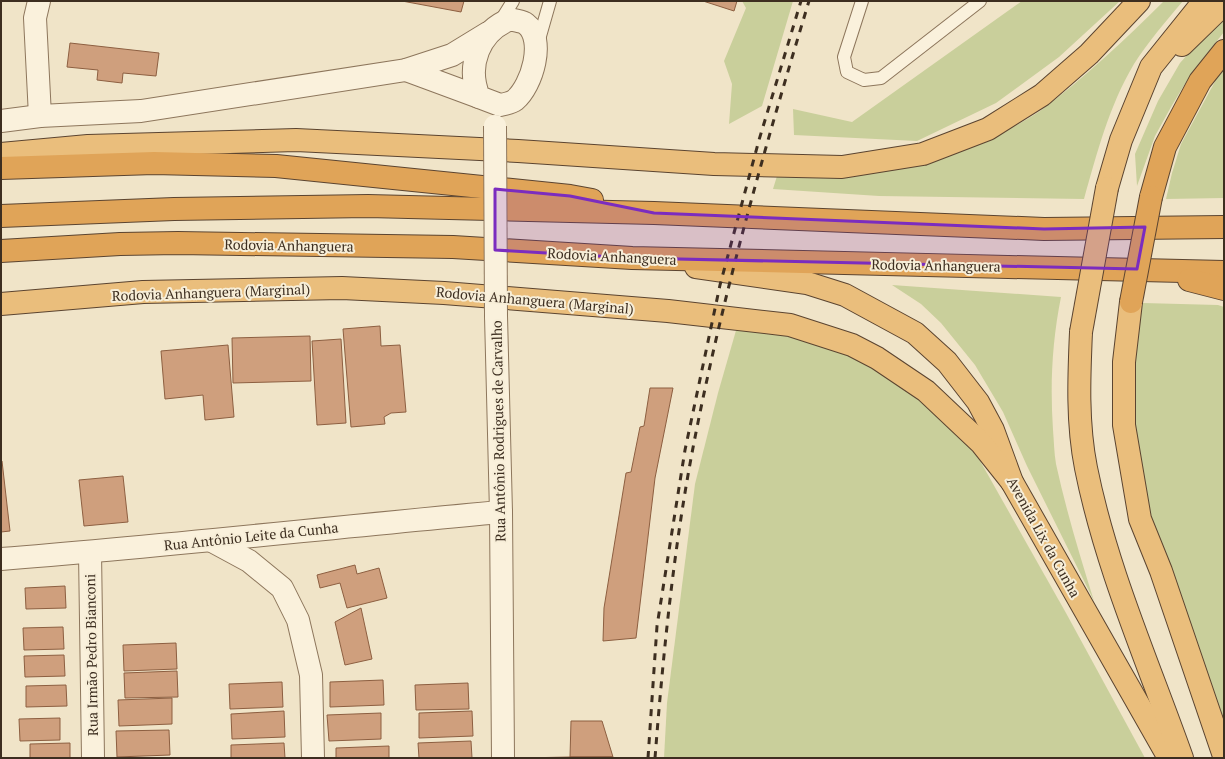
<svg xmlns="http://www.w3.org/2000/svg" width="1225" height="759" viewBox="0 0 1225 759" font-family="'PT Serif',serif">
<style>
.green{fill:#c9cf9b}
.building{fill:#cf9f7d;stroke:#8d5f41}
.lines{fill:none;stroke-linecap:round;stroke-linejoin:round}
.service-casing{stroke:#8d765c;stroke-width:14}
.minor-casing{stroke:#8d765c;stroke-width:24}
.trunk-casing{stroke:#5b4430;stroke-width:24}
.motorway-casing{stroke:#5b4430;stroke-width:24}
.service{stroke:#faf1dc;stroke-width:12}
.minor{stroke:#faf1dc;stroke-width:22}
.trunk{stroke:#eabe7c;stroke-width:22}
.motorway{stroke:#e0a458;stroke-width:22}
.rail{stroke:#3d2e20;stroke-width:3;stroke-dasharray:7 7;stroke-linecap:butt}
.minor-bridge-casing{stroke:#8d765c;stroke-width:24;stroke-linecap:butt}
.trunk-bridge-casing{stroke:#5b4430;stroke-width:24;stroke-linecap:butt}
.motorway-bridge-casing{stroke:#5b4430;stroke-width:24;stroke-linecap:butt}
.minor-bridge{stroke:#faf1dc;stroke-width:22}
.trunk-bridge{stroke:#eabe7c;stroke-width:22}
.motorway-bridge{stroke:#e0a458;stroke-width:22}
.marked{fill:#7b2cbf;fill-opacity:0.2;stroke:#7b2cbf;stroke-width:3;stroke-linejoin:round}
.labels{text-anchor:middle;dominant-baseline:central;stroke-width:4;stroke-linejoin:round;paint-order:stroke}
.street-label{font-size:14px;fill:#3d2e20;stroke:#f7eed8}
</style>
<rect width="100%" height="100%" fill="#f0e4c8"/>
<g class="green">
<path d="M742,1H793L762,106L729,124L732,84L724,61L746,8Z"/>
<path d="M1022,1H1120L1059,57L996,103L917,141L794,135L793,109L852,122Z"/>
<path d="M1164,1H1183C1166,21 1148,42 1134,64C1109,106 1097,153 1084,199L879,196L773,189L777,176L980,143C1000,133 1021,124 1040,111C1084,78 1125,40 1164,1Z"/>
<path d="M1224,14V32L1192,72L1171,107L1155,136L1137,186L1135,154L1158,101L1180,63Z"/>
<path d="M1224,69V198L1166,199L1172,173L1181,144L1218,76Z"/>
<path d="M892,285L1061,297C1052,342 1050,385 1053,430C1054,441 1054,453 1056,464C1066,510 1080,556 1094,601L1027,466L1003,412L975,365L941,323L921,304Z"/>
<path d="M1143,303L1218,305L1224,307V728L1142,506L1133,452L1135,343Z"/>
<path d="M737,327L786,331L850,355L916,392L950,424L979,459L1066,613L1145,758H664L667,703L695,484L718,393Z"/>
</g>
<g class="building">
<path d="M402,1H464L461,12Z"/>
<path d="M703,1H737L734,11Z"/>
<path d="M70,43L159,53L156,76L123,73L122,83L97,80L98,70L67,67Z"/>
<path d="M380,326L381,346L400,345L406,412L391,413L384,417L385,424L351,427L343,329Z"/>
<path d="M310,336L311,381L233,383L232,338Z"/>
<path d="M341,339L346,423L317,425L312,341Z"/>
<path d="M228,345L234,417L205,420L203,395L165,399L161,351Z"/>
<path d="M650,388H673L655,478L636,638L603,641L604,608L626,473L631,472L640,427L644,426Z"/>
<path d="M2,461L10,531L1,532V462Z"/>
<path d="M123,476L128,522L84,526L79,480Z"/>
<path d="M355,565L357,574L379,568L387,598L347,608L340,583L320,588L317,575Z"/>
<path d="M65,586L66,608L26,609L25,588Z"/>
<path d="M361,608L372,659L345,665L335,622Z"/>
<path d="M63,627L64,649L24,650L23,628Z"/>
<path d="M176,643L177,669L124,671L123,645Z"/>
<path d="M64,655L65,676L25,677L24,656Z"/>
<path d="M177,671L178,697L125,698L124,673Z"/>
<path d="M383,680L384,705L330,707V682Z"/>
<path d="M282,682L283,707L230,709L229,684Z"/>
<path d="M468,683L469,709L416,710L415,685Z"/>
<path d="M66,685L67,706L26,707V686Z"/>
<path d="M172,698V724L119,726L118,700Z"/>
<path d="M284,711L285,737L232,739L231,714Z"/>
<path d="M472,711L473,736L419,738V713Z"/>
<path d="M381,713V739L329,741L327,715Z"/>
<path d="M60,718V740L20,741L19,719Z"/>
<path d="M571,721H602L613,757H570Z"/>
<path d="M169,730L170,755L117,757L116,731Z"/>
<path d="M471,741L472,758H419L418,743Z"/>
<path d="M70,743V758H30V744Z"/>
<path d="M284,743L285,758H231V745Z"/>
<path d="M389,746V758H336V748Z"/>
<path d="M570,757H613L521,758Z"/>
</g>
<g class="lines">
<defs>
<g id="service">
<path d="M862,1L844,57L847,72L864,80L881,78L980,1"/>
<path d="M500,22L513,1"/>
<path d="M538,43L550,1"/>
</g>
<g id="minor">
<path d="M39,1L35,18L40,116"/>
<path d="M511,19C515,21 522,21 526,24C546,39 532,86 515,100C511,103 505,104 500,105L479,97C466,66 479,31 511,19Z"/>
<path d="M406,70L479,97"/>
<path d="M1,121L40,116L141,111L406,70L452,55L488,33"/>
<path d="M496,316L501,512L503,758"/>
<path d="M212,541L249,561L282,588L298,620L311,675L313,758"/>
<path d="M90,552L93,758"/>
<path d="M1,559C168,546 334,527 501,512"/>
</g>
<g id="trunk">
<path d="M1182,45L1224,4"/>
<path d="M1,154L88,146L296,140L518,151L714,164L842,167L923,154L988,129L1042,95L1089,54L1139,1"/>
<path d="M1107,188L1121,140L1151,67L1204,1"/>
<path d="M696,267L807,283L845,295L915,333L947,362L978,402L993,430L1012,482L1169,758"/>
<path d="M1131,302L1124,362V425L1140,519L1161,571L1224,756"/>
<path d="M1,304L143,292L342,288L444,293L668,311L790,325L852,345L877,358L926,391L981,443L1012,482"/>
<path d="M1081,332C1079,377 1077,423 1086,468C1106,568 1148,662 1182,758"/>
</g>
<g id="motorway">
<path d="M1,168L154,163L276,166L570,196L592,200"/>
<path d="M1151,197L1165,147L1200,81L1224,51"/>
<path d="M1,216L174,209L368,206L654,213L1044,229L1224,227"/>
<path d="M1,251L120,244L178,243L453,247L632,258L1224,272"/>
<path d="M1189,280L1224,289"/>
</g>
</defs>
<use href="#service" class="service-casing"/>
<use href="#minor" class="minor-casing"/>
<use href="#trunk" class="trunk-casing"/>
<use href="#motorway" class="motorway-casing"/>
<use href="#service" class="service"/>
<use href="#minor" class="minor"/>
<use href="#trunk" class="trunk"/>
<use href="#motorway" class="motorway"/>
<g class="rail">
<path d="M648,758L657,626L685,450L720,285L759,140L801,1"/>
<path d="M655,758C663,656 673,554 692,453C721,300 764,150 809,1"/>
</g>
<defs>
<path id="minor-bridge" d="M495,126L496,316"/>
<path id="trunk-bridge" d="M1081,332L1107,188"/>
<path id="motorway-bridge" d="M1131,302L1151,197"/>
</defs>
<use href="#minor-bridge" class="minor-bridge-casing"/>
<use href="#trunk-bridge" class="trunk-bridge-casing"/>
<use href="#motorway-bridge" class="motorway-bridge-casing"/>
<use href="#minor-bridge" class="minor-bridge"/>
<use href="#trunk-bridge" class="trunk-bridge"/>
<use href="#motorway-bridge" class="motorway-bridge"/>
</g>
<path class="marked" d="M495,189L570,196L654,213L1044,229L1145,227L1137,269L632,258L495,250Z"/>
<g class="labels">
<g class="street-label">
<text transform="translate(289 245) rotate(1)">Rodovia Anhanguera</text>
<text transform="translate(612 256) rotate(3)">Rodovia Anhanguera</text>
<text transform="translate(936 265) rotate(1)">Rodovia Anhanguera</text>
<text transform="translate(211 292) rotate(-2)">Rodovia Anhanguera (Marginal)</text>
<text transform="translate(535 300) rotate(5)">Rodovia Anhanguera (Marginal)</text>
<text transform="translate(498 431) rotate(-91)">Rua Antônio Rodrigues de Carvalho</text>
<text transform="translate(251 536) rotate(-6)">Rua Antônio Leite da Cunha</text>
<text transform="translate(1044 537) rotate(61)">Avenida Lix da Cunha</text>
<text transform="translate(91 655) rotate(-91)">Rua Irmão Pedro Bianconi</text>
</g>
</g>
<rect width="1225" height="759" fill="none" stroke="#3d2e20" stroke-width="4"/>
</svg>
